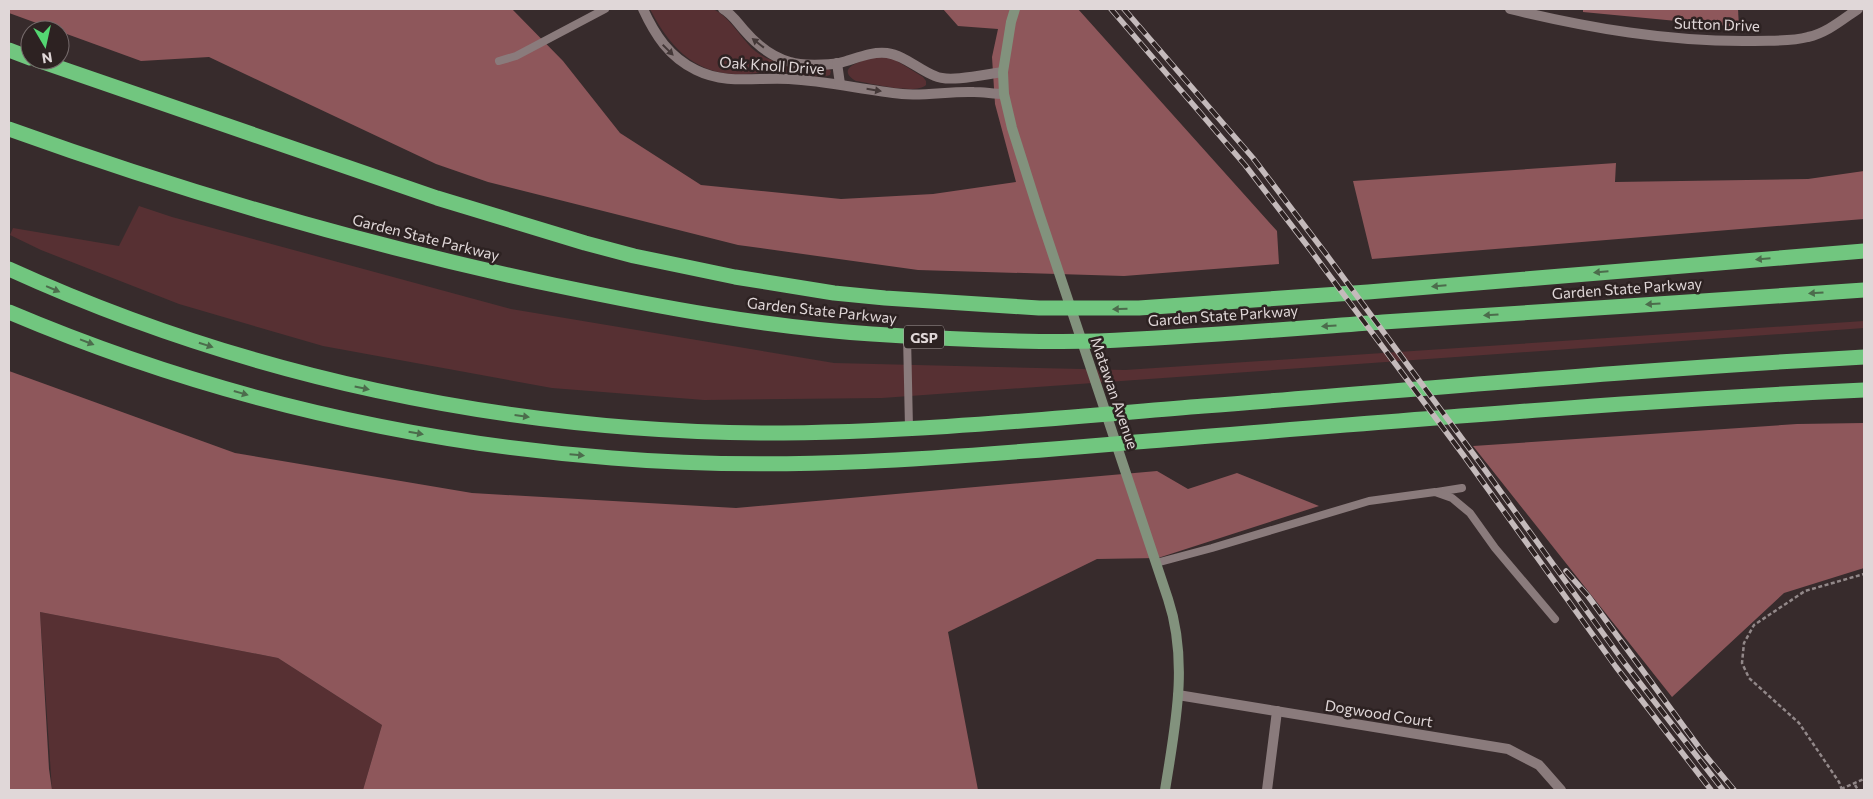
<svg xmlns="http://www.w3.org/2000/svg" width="1873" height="799" viewBox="0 0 1873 799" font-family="Commissioner,sans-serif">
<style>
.green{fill:#573033}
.forest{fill:#8e575b}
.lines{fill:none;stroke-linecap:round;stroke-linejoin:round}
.path{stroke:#928889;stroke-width:2.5;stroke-dasharray:4 2.5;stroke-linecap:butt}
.lane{stroke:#8a7b7c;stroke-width:8}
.street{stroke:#8a7b7c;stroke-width:10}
.secondary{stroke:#82927d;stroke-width:10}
.highway{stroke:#71c67f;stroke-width:15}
.rail-casing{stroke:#c4babb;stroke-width:5.5}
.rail{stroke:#2d2222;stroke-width:4;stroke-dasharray:11;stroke-linecap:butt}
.oneway{fill:#443838}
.oneway2{fill:#4c6c4c}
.labels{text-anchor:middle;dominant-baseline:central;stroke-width:5;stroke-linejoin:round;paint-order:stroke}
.shield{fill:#2d2222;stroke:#aaa1a1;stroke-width:1}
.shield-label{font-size:14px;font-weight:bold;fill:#e0d7d8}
.street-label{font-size:15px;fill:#e0d7d8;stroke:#2d2222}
</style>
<rect width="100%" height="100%" fill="#372b2c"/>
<g class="green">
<path d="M650,9H713C728,16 737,32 748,44C767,67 800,66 827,68L831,71L830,75C822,79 795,73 784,72C767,71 751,75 734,74C693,73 667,43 650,9Z"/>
<path d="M876,57L892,58L923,77L926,81V85C916,95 870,83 856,81C833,67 865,60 876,57Z"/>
<path d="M139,206L172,217L511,309L834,363L1125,370L1864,321V328L882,398L704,400L552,388L323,346L179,304L41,250L10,235L13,228L119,246Z"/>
<path d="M40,612L278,658L382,725L363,790H52Z"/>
</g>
<g class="forest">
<path d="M9,9H512L563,61L620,133L701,185L841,199L933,194L1016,182L995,104L992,57L998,29L958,26L943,9H1078L1277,231L1279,264L1124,276L918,270L738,245L488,182L436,164L209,57L141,61L9,13Z"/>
<path d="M1583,9H1738L1739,27L1583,12Z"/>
<path d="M1616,163L1615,182L1808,179L1864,171V219L1372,259L1353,181Z"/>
<path d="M9,371L235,453L472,493L736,508L1157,471L1188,489L1237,473L1319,506L1158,558L1097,559L948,632L978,790H363L382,725L278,658L40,612L49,769L52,790H9Z"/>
<path d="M1864,423V568L1784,593L1672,697L1473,446L1797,424Z"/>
</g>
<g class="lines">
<g class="path">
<path d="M1855,785L1858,790"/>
<path d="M1841,789L1864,779"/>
<path d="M1842,790L1839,782L1799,723L1749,678L1742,663L1744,643L1754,625L1805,591L1864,574"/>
</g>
<g class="lane">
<path d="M499,61L516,56L605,9"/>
<path d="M907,336L909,428"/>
<path d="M1437,492L1462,488"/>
<path d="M1156,563L1212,548L1369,501L1435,492L1452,498L1470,513L1495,548L1555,619"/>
</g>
<g class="street">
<path d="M643,9C655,35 669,57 696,70C726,85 757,77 789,79C827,81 864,90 902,94C926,96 950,91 974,92C984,92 994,94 1004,94"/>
<path d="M723,9C732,14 737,22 744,30C756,44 772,57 790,62C800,66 829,65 839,63C855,59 871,51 887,53C904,55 919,70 935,76C949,83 987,74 1003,72"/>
<path d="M1510,9C1589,28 1669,42 1751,41C1770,40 1790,42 1808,37C1827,33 1843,19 1858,9"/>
<path d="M837,63L840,84"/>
<path d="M1178,695L1508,749L1539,765L1561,790"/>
<path d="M1267,790L1277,711"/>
</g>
<path class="secondary" d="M1015,9L1011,22L1003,72L1004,94L1012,128L1039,213L1168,599C1189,662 1175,727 1165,790"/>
<g class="highway">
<path d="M9,50L30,58"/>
<path d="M37,60L437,198L585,243L634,256L735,277L834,293L885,298L1039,308H1139L1368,292L1864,251"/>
<path d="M9,129C187,193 369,246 554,285C659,307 765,327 872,334C947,339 1024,343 1099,341C1194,337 1288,329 1383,322C1543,312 1704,301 1864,290"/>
<path d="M9,269C244,376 502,431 761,433C909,433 1057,418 1204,406C1424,389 1644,369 1864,357"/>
<path d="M9,312C200,393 404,442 612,458C791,473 970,456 1149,441C1387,422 1625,401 1864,390"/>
</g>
<defs>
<g id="rail">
<path d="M1111,9L1245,165L1309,248L1464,456L1616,667L1711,790"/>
<path d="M1124,9L1253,158L1326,254L1480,463L1623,661L1723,790"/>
<path d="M1566,571L1588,596L1701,750L1734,790"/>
</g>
</defs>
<use href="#rail" class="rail-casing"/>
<use href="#rail" class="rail"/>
</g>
<defs><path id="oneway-solid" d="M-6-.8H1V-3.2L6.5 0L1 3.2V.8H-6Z" transform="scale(1.25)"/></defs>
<g class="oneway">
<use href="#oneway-solid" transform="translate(758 43) rotate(-142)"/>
<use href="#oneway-solid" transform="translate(668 50) rotate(45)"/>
<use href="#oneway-solid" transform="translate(874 90) rotate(9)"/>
</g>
<g class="oneway2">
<use href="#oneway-solid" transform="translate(1763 259) rotate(175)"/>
<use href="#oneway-solid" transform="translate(1601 272) rotate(175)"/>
<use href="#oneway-solid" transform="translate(1439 286) rotate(175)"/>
<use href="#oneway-solid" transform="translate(53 289) rotate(23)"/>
<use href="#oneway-solid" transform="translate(1816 293) rotate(176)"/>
<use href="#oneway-solid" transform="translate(1653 304) rotate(176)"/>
<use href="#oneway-solid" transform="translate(1120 309) rotate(179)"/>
<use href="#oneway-solid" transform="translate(1491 315) rotate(176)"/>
<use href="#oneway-solid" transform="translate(1329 326) rotate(176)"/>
<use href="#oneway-solid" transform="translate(87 342) rotate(21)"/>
<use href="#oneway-solid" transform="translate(206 345) rotate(18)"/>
<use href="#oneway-solid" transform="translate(362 388) rotate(12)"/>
<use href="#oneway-solid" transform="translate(241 393) rotate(16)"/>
<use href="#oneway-solid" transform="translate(522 416) rotate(8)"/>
<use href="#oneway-solid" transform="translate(416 433) rotate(10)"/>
<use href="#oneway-solid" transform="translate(577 455) rotate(5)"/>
</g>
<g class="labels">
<rect class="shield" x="904" y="325.5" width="40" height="23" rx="4"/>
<g class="shield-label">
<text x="924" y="337">GSP</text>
</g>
<g class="street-label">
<text transform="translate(1717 24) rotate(2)">Sutton Drive</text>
<text transform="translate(772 65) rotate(4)">Oak Knoll Drive</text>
<text transform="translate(426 237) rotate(14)">Garden State Parkway</text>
<text transform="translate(1627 288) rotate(-4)">Garden State Parkway</text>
<text transform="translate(822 310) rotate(6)">Garden State Parkway</text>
<text transform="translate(1223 315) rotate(-4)">Garden State Parkway</text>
<text transform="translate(1115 393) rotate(71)">Matawan Avenue</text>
<text transform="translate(1379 713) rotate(9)">Dogwood Court</text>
</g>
</g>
<rect width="1873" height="799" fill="none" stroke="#e0d7d8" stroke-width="20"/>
<g transform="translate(45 45) rotate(171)"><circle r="24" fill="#2d2222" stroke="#756a6b"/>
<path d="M0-4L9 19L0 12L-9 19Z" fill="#54d672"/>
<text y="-8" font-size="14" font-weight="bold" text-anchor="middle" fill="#e0d7d8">N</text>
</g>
</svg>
